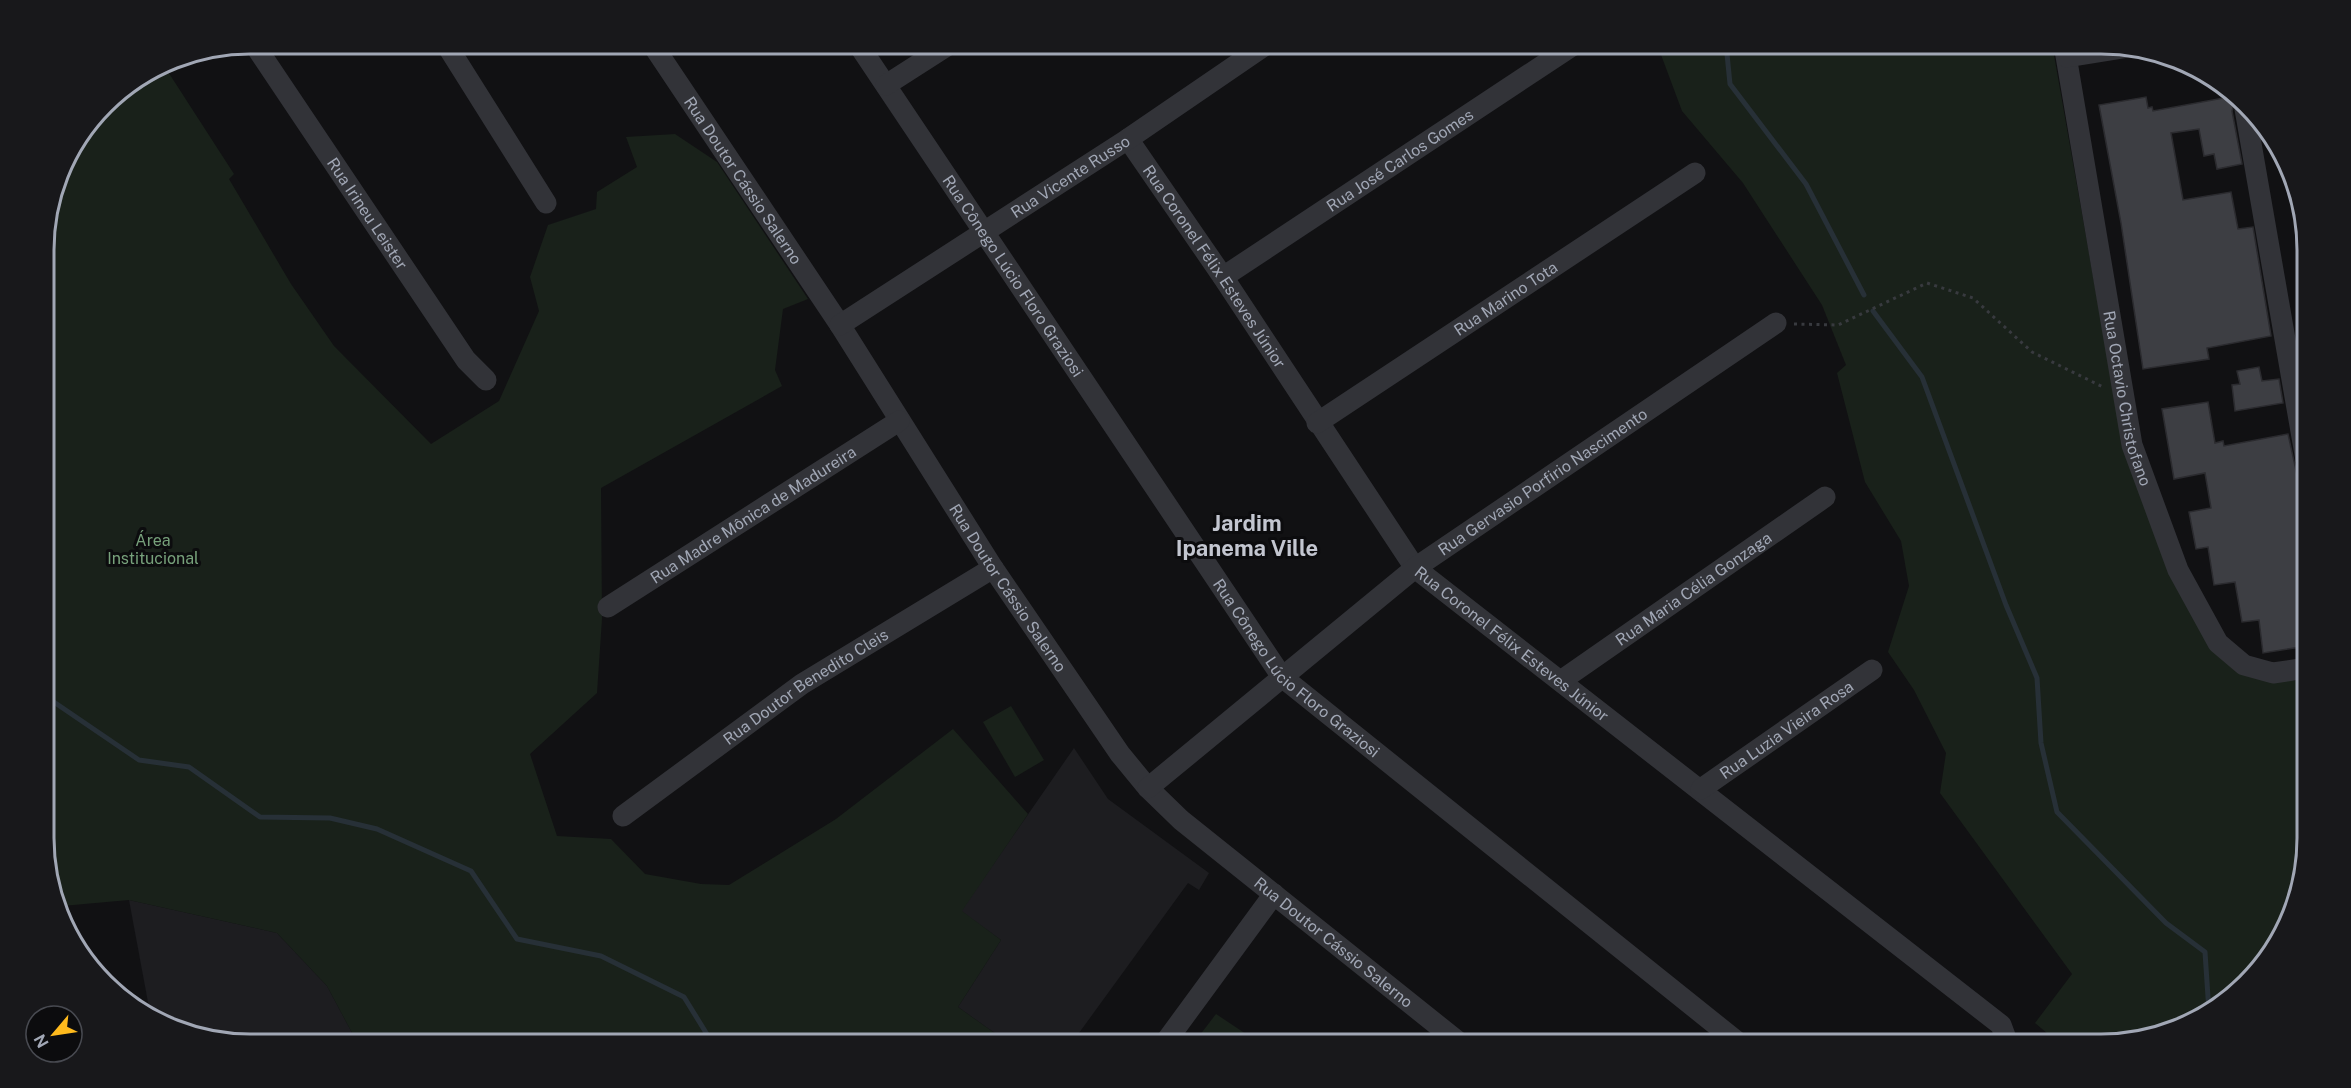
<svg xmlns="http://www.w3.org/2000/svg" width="2351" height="1088" viewBox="0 0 2351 1088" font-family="'Public Sans',sans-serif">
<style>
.built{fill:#1d1d20}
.green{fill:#19211a}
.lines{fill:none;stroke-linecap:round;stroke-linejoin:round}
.stream{stroke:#273037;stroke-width:5}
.building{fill:#3d3e43;stroke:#2b2b2f;stroke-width:1.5}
.path{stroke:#383a3f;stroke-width:3;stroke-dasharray:3 4.5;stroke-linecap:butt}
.minor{stroke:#323338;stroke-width:21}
.labels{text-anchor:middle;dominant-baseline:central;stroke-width:6;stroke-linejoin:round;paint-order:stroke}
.street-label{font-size:16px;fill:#a1a7b5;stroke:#0c0c0e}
.park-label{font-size:16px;fill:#77a17b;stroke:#0c0c0e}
.district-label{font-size:22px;font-weight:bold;fill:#c3c6d0;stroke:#0c0c0e}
.rim{fill:none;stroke:#a1a7b5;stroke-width:3}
</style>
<rect width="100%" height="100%" fill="#111113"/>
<g class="built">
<path d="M1074,748L1108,799L1209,873L1199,890L1188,883L1071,1044H1010L958,1007L1001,940L961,911Z"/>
<path d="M129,900L277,933L327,986L358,1044H250L171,1029L150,1013Z"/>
</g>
<g class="green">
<path d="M1657,44H2052L2124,451L2247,676L2296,681L2307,678V838L2292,917L2256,974L2216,1010L2114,1044H2060L2035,1023L2072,974L1940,793L1946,753L1914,690L1888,652L1909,586L1901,541L1865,482L1837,373L1846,365L1822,305L1743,183L1682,111Z"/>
<path d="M163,64L234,174L229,179L291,284L334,346L431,444L499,401L539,311L530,277L548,225L596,209L597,192L637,167L626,137L675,134L717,162L808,299L783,309L775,370L782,386L601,488L602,619L597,693L530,754L557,836L611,839L645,874L701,884L729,885L836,819L953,729L1028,814L962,911L1001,940L958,1007L1010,1044H358L327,986L277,933L129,900L62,906L45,865L44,236L65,158L114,95Z"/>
<path d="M1011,706L1044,760L1015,777L983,722Z"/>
<path d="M1216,1014L1261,1044H1193Z"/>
</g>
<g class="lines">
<g class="stream">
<path d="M1726,44L1730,84L1806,184L1864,295"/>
<path d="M1873,311L1922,377L2006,605L2037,678L2041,743L2057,812L2166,923L2205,952L2209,1012"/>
<path d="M45,696L139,760L189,767L260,817L330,818L377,829L471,871L517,939L601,956L684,997L713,1044"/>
</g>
</g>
<g class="building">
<path d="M2146,97L2148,108L2152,107L2153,111L2229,97L2235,101L2232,111L2242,164L2217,169L2214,154L2204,156L2199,129L2171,133L2183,200L2231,192L2238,229L2253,227L2271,336L2207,348L2209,359L2143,369L2121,223L2099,105Z"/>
<path d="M2259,367L2262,381L2279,379L2283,403L2235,411L2232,385L2240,384L2237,371Z"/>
<path d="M2208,402L2215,443L2223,441L2224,446L2288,434L2305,511L2307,646L2263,653L2259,620L2242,622L2235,582L2214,585L2208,547L2196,549L2189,512L2211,508L2205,473L2174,479L2162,409Z"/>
</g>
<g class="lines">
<path class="path" d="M1794,324L1838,325L1927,283L1973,298L2032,352L2103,387"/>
<g class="minor">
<path id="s1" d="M254,44L466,360L486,380"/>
<path d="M446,44L546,203"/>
<path id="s2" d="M652,44L840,325L993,568L1120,754L1148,788L1181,820L1461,1044"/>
<path id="s3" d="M858,44L1282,677L1740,1044"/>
<path id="s4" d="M2064,44L2132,445L2178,570L2218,643L2244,665L2273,673L2307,668"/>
<path d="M2067,57L2123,48"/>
<path d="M886,85L950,44"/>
<path d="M2245,109L2306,460"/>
<path id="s5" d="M1128,139L1223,277L1415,568L2001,1025L2008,1044"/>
<path id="s6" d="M1223,277L1575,44"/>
<path id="s7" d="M840,325L1128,139L1267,44"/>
<path id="s8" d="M1317,423L1695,173"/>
<path id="s9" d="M608,607L899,421"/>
<path id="s10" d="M1562,680L1825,497"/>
<path id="s11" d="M1148,788L1415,568L1776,323"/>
<path id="s12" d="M1701,789L1872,670"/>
<path id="s13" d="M623,816L802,684L993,568"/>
<path d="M1164,1044L1274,894"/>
</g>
</g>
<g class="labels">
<g class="street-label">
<text stroke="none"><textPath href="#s6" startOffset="212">Rua José Carlos Gomes</textPath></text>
<text stroke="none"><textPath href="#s7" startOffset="274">Rua Vicente Russo</textPath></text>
<text stroke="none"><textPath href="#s2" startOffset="164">Rua Doutor Cássio Salerno</textPath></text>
<text stroke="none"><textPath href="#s1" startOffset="204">Rua Irineu Leister</textPath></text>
<text stroke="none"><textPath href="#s5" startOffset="154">Rua Coronel Félix Esteves Júnior</textPath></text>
<text stroke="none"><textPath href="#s3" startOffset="279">Rua Cônego Lúcio Floro Graziosi</textPath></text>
<text stroke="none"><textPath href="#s8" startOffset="226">Rua Marino Tota</textPath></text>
<text stroke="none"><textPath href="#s4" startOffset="360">Rua Octavio Christofano</textPath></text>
<text stroke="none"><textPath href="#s11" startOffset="500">Rua Gervasio Porfirio Nascimento</textPath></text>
<text stroke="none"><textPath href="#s9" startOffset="172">Rua Madre Mônica de Madureira</textPath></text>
<text stroke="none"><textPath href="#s2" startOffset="650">Rua Doutor Cássio Salerno</textPath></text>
<text stroke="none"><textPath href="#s10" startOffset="160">Rua Maria Célia Gonzaga</textPath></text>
<text stroke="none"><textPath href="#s5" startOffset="639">Rua Coronel Félix Esteves Júnior</textPath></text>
<text stroke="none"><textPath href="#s3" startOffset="765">Rua Cônego Lúcio Floro Graziosi</textPath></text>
<text stroke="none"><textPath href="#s13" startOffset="224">Rua Doutor Benedito Cleis</textPath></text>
<text stroke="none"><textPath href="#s12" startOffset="104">Rua Luzia Vieira Rosa</textPath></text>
<text stroke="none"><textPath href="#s2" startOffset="1136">Rua Doutor Cássio Salerno</textPath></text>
</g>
<g class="park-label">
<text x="153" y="540">Área<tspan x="153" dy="18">Institucional</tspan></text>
</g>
<g class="district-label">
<text x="1247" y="523">Jardim<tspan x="1247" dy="25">Ipanema Ville</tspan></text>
</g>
</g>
<path d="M0 0H2351V1088H0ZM250 54H2101A196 196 0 0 1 2297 250V838A196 196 0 0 1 2101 1034H250A196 196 0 0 1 54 838V250A196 196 0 0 1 250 54Z" fill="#18181b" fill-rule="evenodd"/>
<path class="rim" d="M250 54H2101A196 196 0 0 1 2297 250V838A196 196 0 0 1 2101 1034H250A196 196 0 0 1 54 838V250A196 196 0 0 1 250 54Z"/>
<g transform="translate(54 1034) rotate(241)"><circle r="28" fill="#0c0c0e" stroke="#484a51" stroke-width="1.5"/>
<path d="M0-4.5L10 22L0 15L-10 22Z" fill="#ffba1d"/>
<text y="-9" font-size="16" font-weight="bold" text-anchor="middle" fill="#a1a7b5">N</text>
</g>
</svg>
